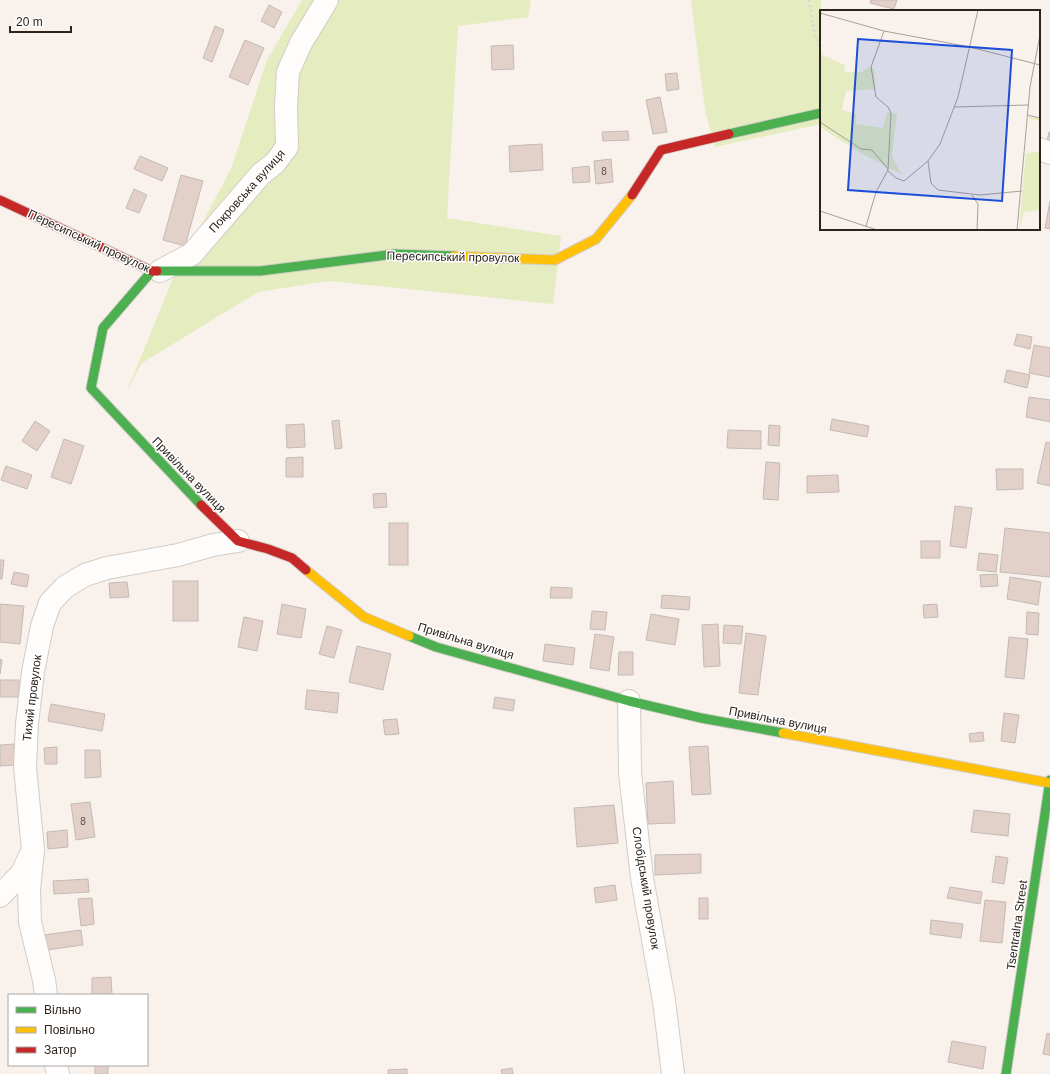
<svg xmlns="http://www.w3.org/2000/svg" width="1050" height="1074" viewBox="0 0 1050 1074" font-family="Helvetica,sans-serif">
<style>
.green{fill:#e4ecc0}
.building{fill:#e3d0c8;stroke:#c3bab6}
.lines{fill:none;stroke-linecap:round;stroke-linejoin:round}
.street-casing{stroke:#d3ccc6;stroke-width:24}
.fast-casing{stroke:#d3ccc6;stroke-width:11}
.slow-casing{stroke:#d3ccc6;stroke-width:11}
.jam-casing{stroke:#d3ccc6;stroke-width:11}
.path{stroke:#d9d6d4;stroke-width:2.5;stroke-dasharray:2 3;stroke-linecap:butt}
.street{stroke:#fefdfc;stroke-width:22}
.fast{stroke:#4caf50;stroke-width:9}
.slow{stroke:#ffc107;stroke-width:9}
.jam{stroke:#c62828;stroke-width:9}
.labels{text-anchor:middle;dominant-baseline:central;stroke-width:3;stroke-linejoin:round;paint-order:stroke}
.number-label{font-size:10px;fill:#5a4f48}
.street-label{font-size:12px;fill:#2c241d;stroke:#fff}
.inset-road{fill:none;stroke:#a7a099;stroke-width:1}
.view{fill:#1d4ed8;fill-opacity:0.15;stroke:#1d4ed8;stroke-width:2}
.inset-edge{fill:none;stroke:#2c241d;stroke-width:2}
</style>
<rect width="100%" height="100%" fill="#f9f2ec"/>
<g class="green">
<path d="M302,0H531L528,17L458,26L447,218L561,236L553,304L329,281L258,292L142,363L126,393L185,249L190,246L231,169L267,60Z"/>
<path d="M691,0H821V124L715,147L705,110Z"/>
</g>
<g class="building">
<path d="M871,0H897L894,9L870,3Z"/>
<path d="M269,5L282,12L274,28L261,21Z"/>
<path d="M215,26L224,30L212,62L203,58Z"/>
<path d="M245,40L264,48L248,85L229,77Z"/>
<path d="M513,45L514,69L492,70L491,46Z"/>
<path d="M677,73L679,89L667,91L665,74Z"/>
<path d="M660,97L667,132L653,134L646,100Z"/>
<path d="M628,131L629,140L603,141L602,132Z"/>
<path d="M1049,132H1050V146L1046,145Z"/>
<path d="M542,144L543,170L510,172L509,146Z"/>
<path d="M140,156L168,168L162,181L134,169Z"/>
<path d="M611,159L613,182L596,184L594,161Z"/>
<path d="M589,166L590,182L573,183L572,168Z"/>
<path d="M181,175L203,181L185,246L163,240Z"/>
<path d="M134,189L147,195L139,213L126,208Z"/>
<path d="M1050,201V229L1045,228Z"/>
<path d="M1017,334L1032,337L1030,349L1014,345Z"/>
<path d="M1034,345L1050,348V377L1029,373Z"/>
<path d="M1007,370L1030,375L1027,388L1004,382Z"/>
<path d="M1029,397L1050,400V422L1026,417Z"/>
<path d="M832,419L869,426L867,437L830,430Z"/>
<path d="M339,420L342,448L335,449L332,421Z"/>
<path d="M35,421L50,431L37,451L22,441Z"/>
<path d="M304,424L305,447L287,448L286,425Z"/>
<path d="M769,425L780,426L779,446L768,445Z"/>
<path d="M728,430L761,431V449L727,448Z"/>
<path d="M64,439L84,446L71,484L51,477Z"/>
<path d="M1046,442L1050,443V486L1037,483Z"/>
<path d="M303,457V477H286V458Z"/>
<path d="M766,462L780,463L778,500L763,499Z"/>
<path d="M6,466L32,475L27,489L1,480Z"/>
<path d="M996,469H1023V489L997,490Z"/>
<path d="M838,475L839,492L807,493V476Z"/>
<path d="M386,493L387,507L374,508L373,494Z"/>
<path d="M955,506L972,508L966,548L950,546Z"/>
<rect x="389" y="523" width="19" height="42"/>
<path d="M1005,528L1050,533V577L1000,572Z"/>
<rect x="921" y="541" width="19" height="17"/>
<path d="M979,553L998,555L996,572L977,570Z"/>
<path d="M0,560H4L2,579H0Z"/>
<path d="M14,572L29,575L27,587L11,584Z"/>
<path d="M997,574L998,586L981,587L980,575Z"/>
<path d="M1010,577L1041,582L1038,605L1007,599Z"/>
<rect x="173" y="581" width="25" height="40"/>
<path d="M127,582L129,597L110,598L109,583Z"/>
<path d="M551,587L572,588V598H550Z"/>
<path d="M662,595L690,597L689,610L661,608Z"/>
<path d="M0,604L24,606L20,644L0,642Z"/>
<path d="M282,604L306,609L301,638L277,634Z"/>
<path d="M937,604L938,617L924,618L923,605Z"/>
<path d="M592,611L607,612L605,630L590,629Z"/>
<path d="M1027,612L1039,613L1038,635L1026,634Z"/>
<path d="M651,614L679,619L675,645L646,640Z"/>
<path d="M244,617L263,621L257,651L238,647Z"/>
<path d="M718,624L720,666L704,667L702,625Z"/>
<path d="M724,625L743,626L741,644L723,643Z"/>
<path d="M327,626L342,630L334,658L319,654Z"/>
<path d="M746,633L766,636L758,695L739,693Z"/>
<path d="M595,634L614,637L609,671L590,668Z"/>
<path d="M1009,637L1028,639L1024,679L1005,677Z"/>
<path d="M545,644L575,648L573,665L543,661Z"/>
<path d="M357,646L391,654L383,690L349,682Z"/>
<path d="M619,652H633V675H618Z"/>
<path d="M0,659L2,660L0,674Z"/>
<rect x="0" y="680" width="19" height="17"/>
<path d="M307,690L339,693L337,713L305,709Z"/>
<path d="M495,697L515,700L513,711L493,708Z"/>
<path d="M51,704L105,714L102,731L48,721Z"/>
<path d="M1004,713L1019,715L1015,743L1001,741Z"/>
<path d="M397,719L399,734L385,735L383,720Z"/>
<path d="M983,732L984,741L970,742L969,734Z"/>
<path d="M14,744L15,765L0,766V745Z"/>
<path d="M708,746L711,794L692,795L689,747Z"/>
<path d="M57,747V764H45L44,748Z"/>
<path d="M85,750H100L101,777L85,778Z"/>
<path d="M673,781L675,823L648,824L646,783Z"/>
<path d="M90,802L95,837L76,840L71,804Z"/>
<path d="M614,805L618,843L577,847L574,808Z"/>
<path d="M974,810L1010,814L1008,836L971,832Z"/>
<path d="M67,830L68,847L48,849L47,832Z"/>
<path d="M701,854V873L655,875V855Z"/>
<path d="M996,856L1008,858L1004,884L992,882Z"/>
<path d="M88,879L89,892L54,894L53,881Z"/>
<path d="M615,885L617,900L596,903L594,888Z"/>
<path d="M950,887L982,892L980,904L947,898Z"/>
<path d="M92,898L94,924L81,926L78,899Z"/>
<rect x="699" y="898" width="9" height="21"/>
<path d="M985,900L1006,902L1002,943L980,941Z"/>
<path d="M931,920L963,924L961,938L930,934Z"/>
<path d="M81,930L83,945L46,950L44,935Z"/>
<path d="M111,977L112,995H92V978Z"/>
<path d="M1047,1033L1050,1034V1055L1043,1054Z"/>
<path d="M952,1041L986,1047L983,1069L948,1062Z"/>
<rect x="95" y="1065" width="13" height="9"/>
<path d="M512,1068L513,1074H502L501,1070Z"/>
<path d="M407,1069V1074H388V1070Z"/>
</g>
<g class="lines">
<defs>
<g id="street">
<path d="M1039,149L1050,153"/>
<path d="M160,271L192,254L261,174L275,163L287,147L286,106L288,72L301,43L327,0"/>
<path d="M629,701L630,773L642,878L664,1001L673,1074"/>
<path d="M0,896L22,873L30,856"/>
<path d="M46,995L44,980L30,922L29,890L33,850L25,767L27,724L33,672L42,626L50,603L65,587L85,575L107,568L178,555L213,545L238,541"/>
<path d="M56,1065L58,1074"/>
</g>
<g id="fast">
<path d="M729,134L821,113"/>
<path d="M152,271L103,328L91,388L201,505"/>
<path d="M157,271H260L395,254L454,256"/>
<path d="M409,636L436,647L629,701L701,718L783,733"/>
<path d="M1006,1074L1050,780"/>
</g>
<g id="slow">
<path d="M454,256L555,260L596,239L632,195"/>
<path d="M306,570L364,617L409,636"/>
<path d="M783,733L1050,783"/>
</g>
<g id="jam">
<path d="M632,195L661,150L729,134"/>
<path d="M0,200L152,271H157"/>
<path d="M201,505L238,541L268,549L292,558L306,570"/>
</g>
</defs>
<use href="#street" class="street-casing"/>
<use href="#fast" class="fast-casing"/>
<use href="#slow" class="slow-casing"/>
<use href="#jam" class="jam-casing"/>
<path class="path" d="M809,0L815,36L821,48"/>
<use href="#street" class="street"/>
<use href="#fast" class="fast"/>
<use href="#slow" class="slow"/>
<use href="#jam" class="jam"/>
</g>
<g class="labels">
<g class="number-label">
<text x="604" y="171">8</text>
<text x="83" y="821">8</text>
</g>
<g class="street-label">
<text transform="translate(247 191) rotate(-48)">Покровська вулиця</text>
<text transform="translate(89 241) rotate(25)">Пересипський провулок</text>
<text transform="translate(453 257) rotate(1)">Пересипський провулок</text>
<text transform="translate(189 475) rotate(46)">Привільна вулиця</text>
<text transform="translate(466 641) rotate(17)">Привільна вулиця</text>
<text transform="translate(32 698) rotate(-83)">Тихий провулок</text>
<text transform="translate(778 720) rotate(11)">Привільна вулиця</text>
<text transform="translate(646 888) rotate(81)">Слобідський провулок</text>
<text transform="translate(1017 925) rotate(-82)">Tsentralna Street</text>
</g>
</g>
<g transform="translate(820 10)">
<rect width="220" height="220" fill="#f9f2ec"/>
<path d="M0,44L25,55L24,62H42L49,57L54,58L56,79L26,81L22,100L36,104V114L63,118L67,102L77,104L72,146L81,163L85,166L39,142L0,117ZM209,107L220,108V111L209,109L206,143L220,142V200L204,202L199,220Z" fill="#e4ecc0"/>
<path class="inset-road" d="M0,3L64,21L150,37L220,55M134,97L208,95M207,105L220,108M0,112L41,139L52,140L68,159M108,151L111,173L118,180L160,185L202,181M68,161L76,168L84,171L108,151L120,134L138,87L158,0M152,185L158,194L157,220M0,201L57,220M46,216L56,182L68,160L71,103L68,97L56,87L51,57L64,21M197,220L210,77L220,25"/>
<path class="view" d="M38,29L192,40L182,191L28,180Z"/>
<rect width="220" height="220" class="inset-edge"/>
</g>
<rect x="8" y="994" width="140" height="72" fill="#ffffff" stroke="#aba7a5"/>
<rect x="16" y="1007" width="20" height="6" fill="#4caf50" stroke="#aba7a5"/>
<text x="44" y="1014" font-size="12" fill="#2c241d">Вільно</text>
<rect x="16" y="1027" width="20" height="6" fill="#ffc107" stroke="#aba7a5"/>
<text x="44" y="1034" font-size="12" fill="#2c241d">Повільно</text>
<rect x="16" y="1047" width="20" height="6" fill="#c62828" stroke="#aba7a5"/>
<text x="44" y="1054" font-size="12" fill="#2c241d">Затор</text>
<path d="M10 26v6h61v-6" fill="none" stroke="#2c241d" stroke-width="2"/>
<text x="16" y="26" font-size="12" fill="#2c241d" stroke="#ffffff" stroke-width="3" paint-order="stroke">20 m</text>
</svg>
